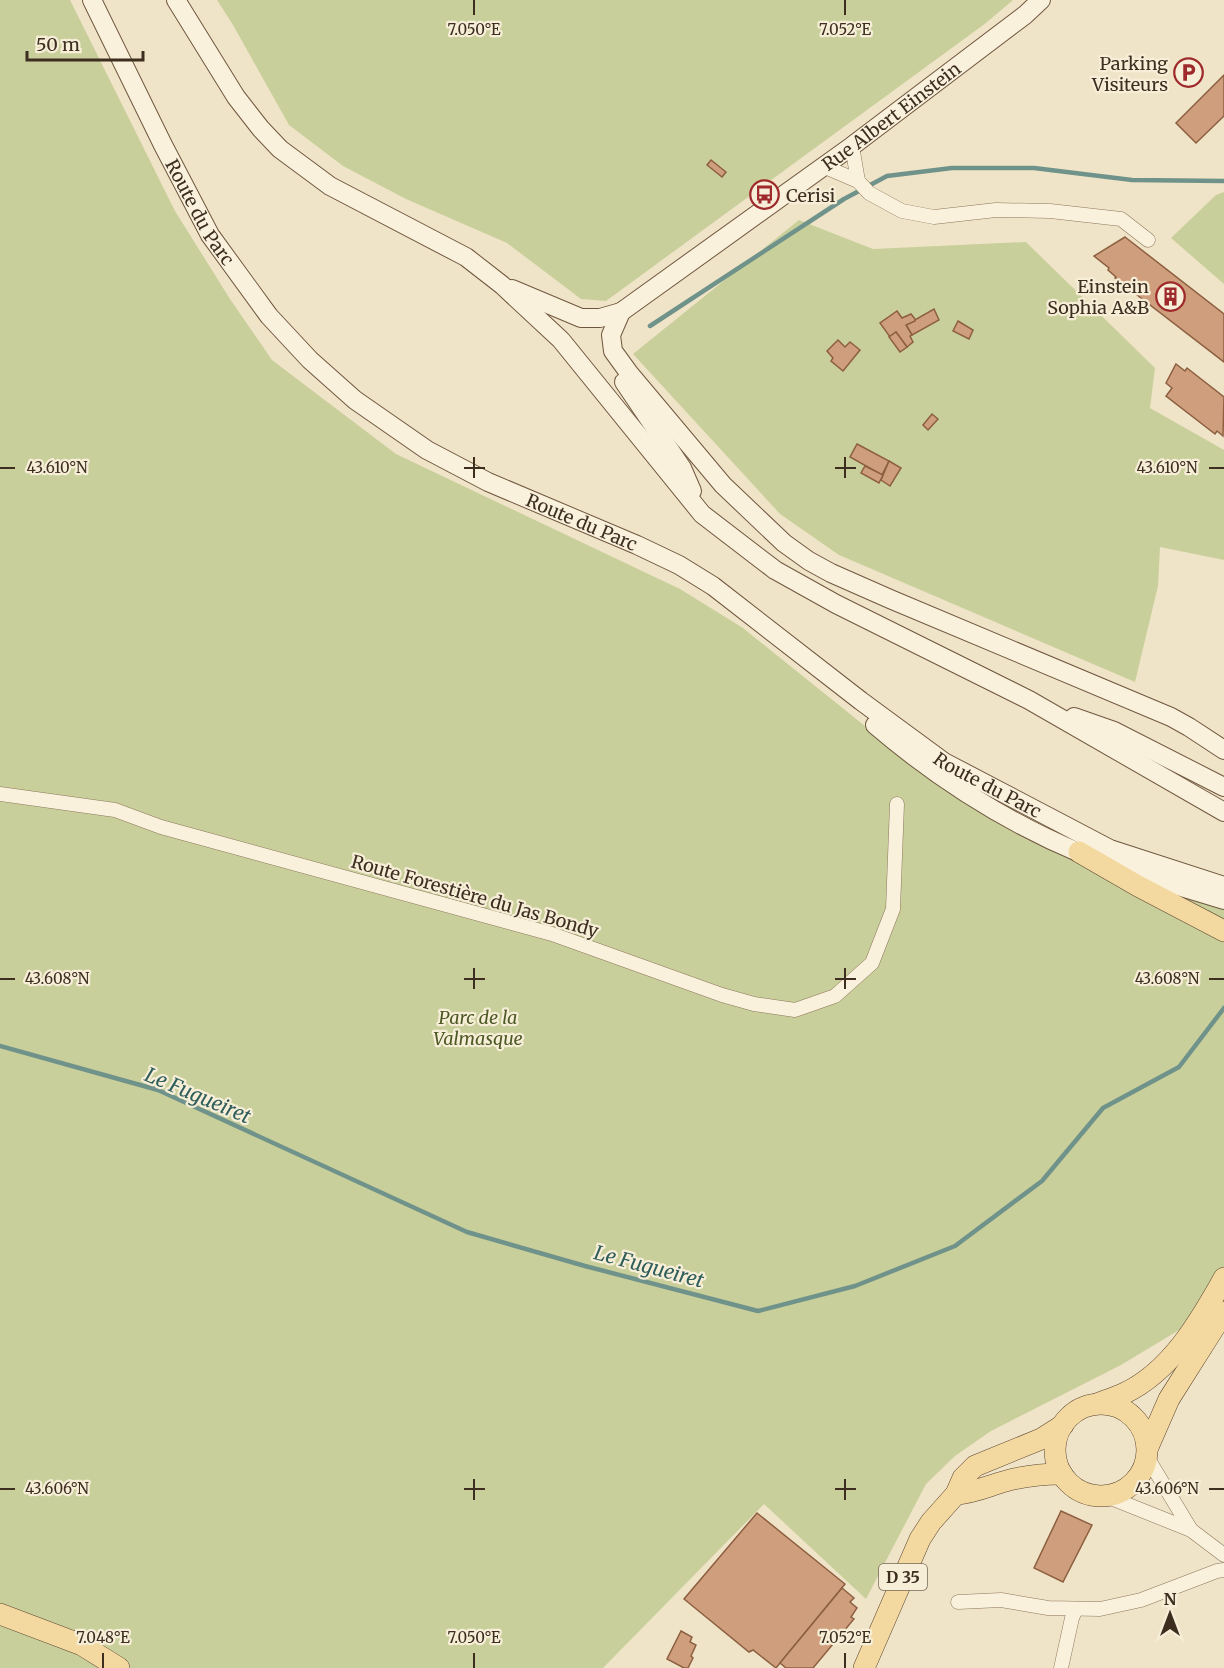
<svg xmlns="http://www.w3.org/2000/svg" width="1224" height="1668" viewBox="0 0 1224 1668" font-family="Merriweather,serif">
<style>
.green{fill:#c9cf9b}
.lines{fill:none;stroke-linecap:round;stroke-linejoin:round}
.stream{stroke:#6f938a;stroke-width:4.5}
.building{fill:#cf9f7d;stroke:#8d5f41;stroke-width:1.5}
.street-casing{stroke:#8d765c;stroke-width:15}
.secondary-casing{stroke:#6f573f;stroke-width:20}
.primary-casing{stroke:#5b4430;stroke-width:22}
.street{stroke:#faf1dc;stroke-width:14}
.secondary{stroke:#faf1dc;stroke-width:18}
.primary{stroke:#f3d9a0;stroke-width:21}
.ticks{fill:none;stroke:#3d2e20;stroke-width:2}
.labels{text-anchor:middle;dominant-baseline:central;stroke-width:4.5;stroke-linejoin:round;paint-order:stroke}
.shield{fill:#f7eed8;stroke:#756857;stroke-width:1.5}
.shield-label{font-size:16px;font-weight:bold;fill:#3d2e20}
.poi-label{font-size:18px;fill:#3d2e20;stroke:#f7eed8;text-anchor:end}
.street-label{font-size:18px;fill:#3d2e20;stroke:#f7eed8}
.park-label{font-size:18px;font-style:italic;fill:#4d5a26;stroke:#f7eed8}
.water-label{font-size:20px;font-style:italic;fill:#2f5d5a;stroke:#f7eed8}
.ticks-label{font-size:15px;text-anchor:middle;fill:#3d2e20;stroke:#f7eed8;stroke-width:4.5;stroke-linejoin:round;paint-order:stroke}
</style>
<rect width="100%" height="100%" fill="#f0e4c8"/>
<g class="green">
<path d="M0,0H70L175,211L230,299L272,360L396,454L680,589L743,628L901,755L1019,835L1224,907V1303L1121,1365L991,1431L955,1456L926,1484L866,1599L764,1504L603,1668H0Z"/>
<path d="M217,0H1013L986,23L606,301L581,299L507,243L406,199L343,166L289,125L233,25Z"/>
<path d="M1224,192V284L1171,238L1216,195Z"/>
<path d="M799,220L873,249L1026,242L1155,368L1150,408L1224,450V560L1160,547L1158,586L1135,682L839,555L780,514L633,354Z"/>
</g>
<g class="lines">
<g class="stream">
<path d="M650,326L844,199L887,176L952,168H1034L1132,180L1224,181"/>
<path d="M0,1046L158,1090L467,1232L585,1266L758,1311L855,1286L955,1246L1042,1181L1103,1108L1179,1067L1224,1008"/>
</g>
</g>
<g class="building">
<path d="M1224,75V116L1196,143L1176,123Z"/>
<path d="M711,160L726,172L722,177L707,165Z"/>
<path d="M1125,237L1224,314V362L1115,278L1116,277L1108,270L1109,268L1094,256Z"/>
<path d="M934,309L939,320L912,335L906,325Z"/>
<path d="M897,311L902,318L911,314L915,319V321L906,325L912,335L910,336L913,342L907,347L896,332L890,337L880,323Z"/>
<path d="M958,321L973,330L969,339L953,331Z"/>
<path d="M896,332L907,347L900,352L889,337Z"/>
<path d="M838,340L845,347L850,342L860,350L843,371L831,361L833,358L827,351Z"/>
<path d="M1176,364L1185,371L1187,368L1224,397L1223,436L1217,431L1215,434L1166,396L1172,388L1166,383Z"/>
<path d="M932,414L938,419L928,430L923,425Z"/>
<path d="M857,444L889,461L882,475L850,457Z"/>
<path d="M889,461L901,468L890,486L881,480Z"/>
<path d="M865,466L883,475L879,483L861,473Z"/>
<path d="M1061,1511L1092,1525L1063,1582L1034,1568Z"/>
<path d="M757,1513L845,1584L776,1668L753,1650L749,1652L684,1599Z"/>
<path d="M842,1588L854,1598L850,1602L857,1608L851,1617L854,1619L813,1668H786L780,1663Z"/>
<path d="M681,1631L692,1637L690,1642L696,1645L691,1656L693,1658L688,1668H684L667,1659Z"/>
</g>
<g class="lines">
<defs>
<g id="street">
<path d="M852,146L858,181"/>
<path d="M823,166L858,181L869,193L902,211L934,217L996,210L1050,211L1121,219L1148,240"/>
<path d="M0,794L115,810L161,827L552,934L722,995L754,1004L795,1010L835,996L872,963L893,909L897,804"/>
<path d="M1147,1457L1191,1530"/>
<path d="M1106,1496L1191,1530L1224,1555"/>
<path d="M958,1602L1001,1600L1048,1608L1100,1609L1141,1600L1217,1571L1224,1570"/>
<path d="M1061,1668L1072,1618L1076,1609"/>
</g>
<g id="secondary">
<path id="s1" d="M92,0L163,145L210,235L269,316L310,360L355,400L427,450L488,482L637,545L679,565L713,586L861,701L944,762L1110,849L1224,886"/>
<path d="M176,0L236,97L261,129L280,149L330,186L466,257L502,285L561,340L702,514L775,570L836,604L1029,700L1224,812"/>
<path d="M512,289L581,318H600L621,312"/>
<path d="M621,312L611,335L613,351L629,373L723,485L784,543L809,561L831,573L890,599L1171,717L1189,727L1224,750"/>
<path id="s2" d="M613,320L621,312L852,146L1025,15L1041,0"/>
<path d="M624,382L682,468L692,491"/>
<path d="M1074,717L1114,731L1224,787"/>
<path d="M875,725C936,777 1006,822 1080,853C1127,872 1176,885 1224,900"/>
</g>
<g id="primary">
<path d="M1079,852L1138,886L1224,931"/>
<path d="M1099,1403C1107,1400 1116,1397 1125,1393C1171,1371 1200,1321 1224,1278"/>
<circle cx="1101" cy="1450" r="46"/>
<path d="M1148,1447L1169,1399L1224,1312"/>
<path d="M956,1494C974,1493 988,1486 1006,1481C1024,1476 1043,1474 1062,1474"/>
<path d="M0,1614L82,1645L119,1668"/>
<path d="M864,1668L920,1539L931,1522L956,1494L963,1478L975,1466L1041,1439L1063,1425"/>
</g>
</defs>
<use href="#street" class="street-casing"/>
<use href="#secondary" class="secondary-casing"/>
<use href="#primary" class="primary-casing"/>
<use href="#street" class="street"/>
<use href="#secondary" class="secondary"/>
<use href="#primary" class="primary"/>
</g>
<path class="ticks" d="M474,0V15M845,0V15M474,457V478M845,457V478M0,468H15M464,468H485M835,468H856M1209,468H1224M474,968V989M845,968V989M0,979H15M464,979H485M835,979H856M1209,979H1224M474,1479V1500M845,1479V1500M0,1489H15M464,1489H485M835,1489H856M1209,1489H1224M103,1653V1668M474,1653V1668M845,1653V1668"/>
<defs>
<symbol id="parking-ring" viewBox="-11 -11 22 22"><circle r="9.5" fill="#f7eed8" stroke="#9e2a2b" stroke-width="1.5"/><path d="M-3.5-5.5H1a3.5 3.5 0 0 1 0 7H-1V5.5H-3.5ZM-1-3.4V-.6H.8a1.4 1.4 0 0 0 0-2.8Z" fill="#9e2a2b"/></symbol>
<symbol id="bus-ring" viewBox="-11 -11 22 22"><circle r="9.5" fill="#f7eed8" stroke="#9e2a2b" stroke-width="1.5"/><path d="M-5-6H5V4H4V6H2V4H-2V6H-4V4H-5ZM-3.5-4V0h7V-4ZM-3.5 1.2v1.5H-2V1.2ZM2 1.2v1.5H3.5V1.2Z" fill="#9e2a2b"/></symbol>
<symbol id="building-ring" viewBox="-11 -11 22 22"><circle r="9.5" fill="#f7eed8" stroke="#9e2a2b" stroke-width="1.5"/><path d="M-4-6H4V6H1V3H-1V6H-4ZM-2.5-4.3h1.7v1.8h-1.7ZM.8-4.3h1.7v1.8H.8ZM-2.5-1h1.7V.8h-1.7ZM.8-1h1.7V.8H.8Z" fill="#9e2a2b"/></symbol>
</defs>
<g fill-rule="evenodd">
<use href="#parking-ring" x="1172" y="56" width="33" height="33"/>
<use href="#bus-ring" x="748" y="178" width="33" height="33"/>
<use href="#building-ring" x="1154" y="280" width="33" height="33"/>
</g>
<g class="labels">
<rect class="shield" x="879" y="1564" width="48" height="26" rx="4.5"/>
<g class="shield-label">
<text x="903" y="1577">D 35</text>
</g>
<g class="poi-label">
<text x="1168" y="63">Parking<tspan x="1168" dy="21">Visiteurs</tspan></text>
<text x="786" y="195" text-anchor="start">Cerisi</text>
<text x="1149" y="286">Einstein<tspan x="1149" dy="21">Sophia A&amp;B</tspan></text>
</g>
<g class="street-label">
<text stroke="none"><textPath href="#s2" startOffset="345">Rue Albert Einstein</textPath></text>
<text stroke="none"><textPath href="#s1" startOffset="238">Route du Parc</textPath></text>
<text stroke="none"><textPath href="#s1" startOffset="742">Route du Parc</textPath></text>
<text stroke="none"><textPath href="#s1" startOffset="1228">Route du Parc</textPath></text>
<text transform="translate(475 896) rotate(16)">Route Forestière du Jas Bondy</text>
</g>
<g class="park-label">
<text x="478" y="1017">Parc de la<tspan x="478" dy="21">Valmasque</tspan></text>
</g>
<g class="water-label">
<text transform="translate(198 1095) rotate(23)">Le Fugueiret</text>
<text transform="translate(649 1266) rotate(15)">Le Fugueiret</text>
</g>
</g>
<g class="ticks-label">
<text x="474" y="35">7.050°E</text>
<text x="845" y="35">7.052°E</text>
<text x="57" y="473">43.610°N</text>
<text x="1167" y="473">43.610°N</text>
<text x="57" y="984">43.608°N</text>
<text x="1167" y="984">43.608°N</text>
<text x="57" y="1494">43.606°N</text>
<text x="1167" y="1494">43.606°N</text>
<text x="103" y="1643">7.048°E</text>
<text x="474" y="1643">7.050°E</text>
<text x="845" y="1643">7.052°E</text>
</g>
<g transform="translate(1170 1614)" stroke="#f7eed8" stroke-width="4.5" paint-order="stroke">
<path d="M0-4.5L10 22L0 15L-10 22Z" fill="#3d2e20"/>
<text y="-9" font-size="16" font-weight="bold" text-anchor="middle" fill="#3d2e20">N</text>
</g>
<path d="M27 51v9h116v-9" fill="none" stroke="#3d2e20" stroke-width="3"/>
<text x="36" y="51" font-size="18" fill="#3d2e20" stroke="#f7eed8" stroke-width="4.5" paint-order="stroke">50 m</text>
</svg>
